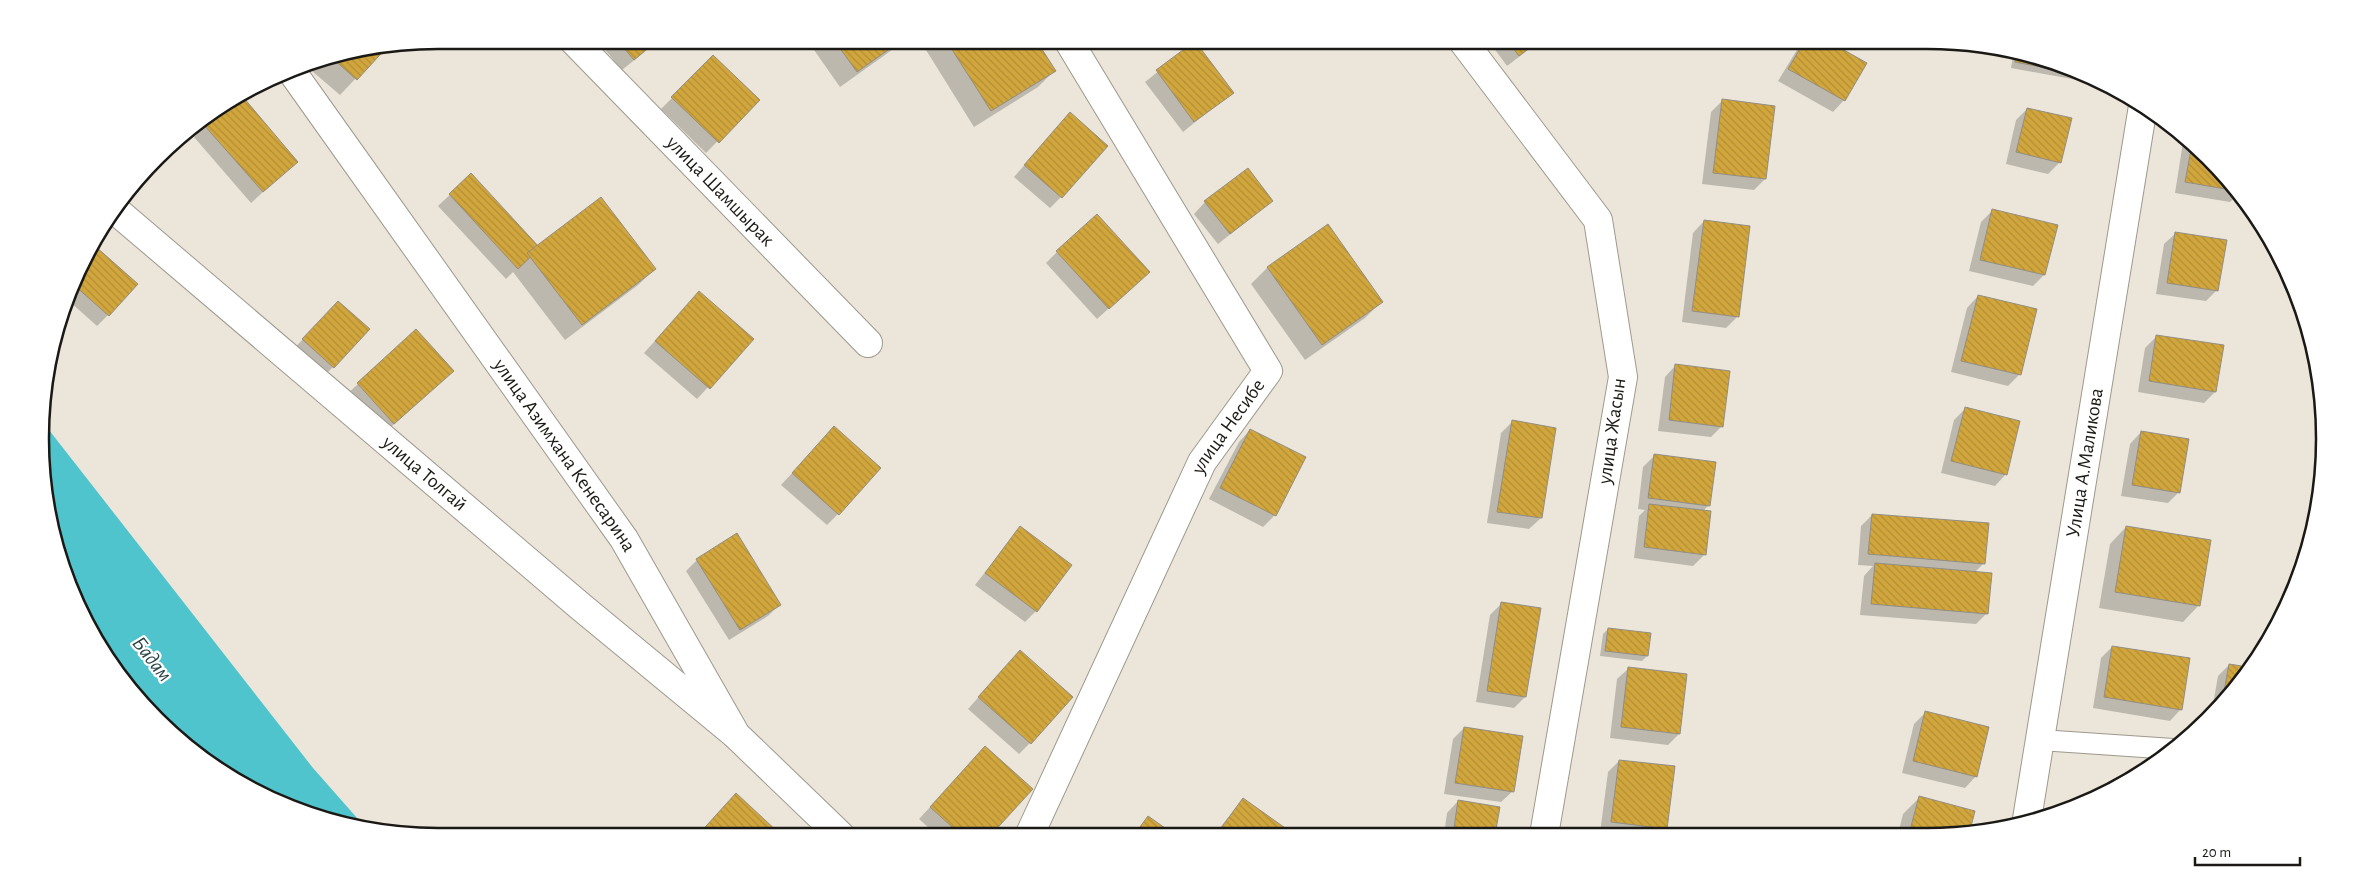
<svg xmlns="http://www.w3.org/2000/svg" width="2365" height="877" viewBox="0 0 2365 877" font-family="'Alegreya Sans',sans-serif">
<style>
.water{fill:#50c4cd}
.shadow{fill:#0003}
.building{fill:url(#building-back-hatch);stroke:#938e83}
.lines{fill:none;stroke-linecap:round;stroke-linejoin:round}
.service-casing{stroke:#9e988d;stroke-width:22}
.minor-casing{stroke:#9e988d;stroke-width:30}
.tertiary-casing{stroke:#9e988d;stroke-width:30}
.service{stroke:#fff;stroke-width:20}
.minor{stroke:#fff;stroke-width:28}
.tertiary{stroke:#fff;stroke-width:28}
.labels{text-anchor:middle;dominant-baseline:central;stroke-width:4.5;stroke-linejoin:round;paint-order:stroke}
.street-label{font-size:20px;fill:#1b1915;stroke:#fff}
.water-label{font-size:21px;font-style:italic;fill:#2a4446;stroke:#fff}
.rim{fill:none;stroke:#1b1915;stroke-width:2.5}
</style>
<defs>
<pattern id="building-back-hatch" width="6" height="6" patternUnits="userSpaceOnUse" patternTransform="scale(1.25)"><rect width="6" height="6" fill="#d1a63d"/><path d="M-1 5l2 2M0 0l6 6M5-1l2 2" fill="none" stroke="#b38e35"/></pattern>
</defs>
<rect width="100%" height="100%" fill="#ece6da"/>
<path class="water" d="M42,421L313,768L365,827L336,823L217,770L157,720L107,660L54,541L41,465Z"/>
<g class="shadow">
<path d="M597,40H659L622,70Z"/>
<path d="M807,40H906L840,87Z"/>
<path d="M936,40H1034L1054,71L1038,87L974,127L926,50Z"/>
<path d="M1488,40H1541L1507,66Z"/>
<path d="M1803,40H1823L1844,100L1833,112L1778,81Z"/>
<path d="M1195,42L1232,92L1183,132L1145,82Z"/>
<path d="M387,45L340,95L305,65L361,48Z"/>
<path d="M2014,51L2029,54L2098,79L2094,83L2011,68Z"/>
<path d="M713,57L758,100L706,153L661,109Z"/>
<path d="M241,98L297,161L251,203L194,137L224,109Z"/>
<path d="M1722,101L1765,179L1754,190L1702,184L1711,112Z"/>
<path d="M2027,109L2070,119L2059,163L2048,174L2006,164L2016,120Z"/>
<path d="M1059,125L1061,197L1050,208L1014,177Z"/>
<path d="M2184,136L2226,176L2239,194L2230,202L2175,193Z"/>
<path d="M471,175L537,247L655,269L638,285L565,340L513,272L506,279L438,206Z"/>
<path d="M1272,201L1218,244L1194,214L1205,202Z"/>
<path d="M1993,210L2044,275L2033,286L1969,271L1981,222Z"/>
<path d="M1704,221L1738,316L1726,328L1682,322L1693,233Z"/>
<path d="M1327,226L1381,302L1365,318L1305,360L1251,284L1267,268Z"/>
<path d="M2176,233L2217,290L2206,301L2156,294L2164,244Z"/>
<path d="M1057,252L1137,283L1097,319L1046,263Z"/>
<path d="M81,262L108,315L97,326L69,301Z"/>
<path d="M699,292L752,340L697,399L644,353Z"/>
<path d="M1978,296L2020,374L2008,386L1951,372L1967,308Z"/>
<path d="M327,313L333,367L322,378L292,351Z"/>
<path d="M416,331L441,382L382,435L346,395Z"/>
<path d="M2157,336L2215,392L2204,403L2138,392L2145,348Z"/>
<path d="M1676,365L1722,426L1711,437L1658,431L1665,377Z"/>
<path d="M1965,409L2006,474L1995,486L1941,473L1954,420Z"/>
<path d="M1512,422L1555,429L1541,518L1529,529L1487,523L1501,433Z"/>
<path d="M834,428L838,514L827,525L781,485Z"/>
<path d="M1250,430L1304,458L1275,515L1263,527L1209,499L1239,442Z"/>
<path d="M2141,432L2179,492L2168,503L2121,496L2130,444Z"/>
<path d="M1654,456L1709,505L1703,511L1705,554L1693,566L1634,558L1639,516L1645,510L1638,509L1643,467Z"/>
<path d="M1872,515L1984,563L1974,573L1987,613L1976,624L1860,615L1864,576L1873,566L1858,565L1861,526Z"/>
<path d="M2126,527L2199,605L2183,622L2099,608L2110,544Z"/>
<path d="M1020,528L1036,611L1025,622L975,585Z"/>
<path d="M697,560L780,604L768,616L729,640L686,571Z"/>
<path d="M1501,604L1525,697L1514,708L1476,702L1490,615Z"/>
<path d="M1608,629L1647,656L1642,661L1600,656L1603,634Z"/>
<path d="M2112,647L2181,709L2170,721L2093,708L2101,658Z"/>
<path d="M1009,663L1030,743L1019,754L968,709Z"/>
<path d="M2229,665L2247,668L2212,710L2218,676Z"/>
<path d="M1629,668L1679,734L1668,745L1610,738L1617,679Z"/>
<path d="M1925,713L1976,776L1965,788L1902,773L1914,724Z"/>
<path d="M1464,728L1513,791L1501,802L1444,794L1453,739Z"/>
<path d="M985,748L989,836H938L919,819Z"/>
<path d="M1619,761L1666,829L1661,834L1600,833L1608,772Z"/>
<path d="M1919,798L1968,834H1898L1903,814Z"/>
<path d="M1243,799L1293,835H1214Z"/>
<path d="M1458,801L1494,835H1444L1447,813Z"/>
<path d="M725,806L777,833L774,836H697Z"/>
<path d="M1148,818L1173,835H1132Z"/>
</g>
<g class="building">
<path d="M617,40H658L634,60Z"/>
<path d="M834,40H902L857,72Z"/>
<path d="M946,40H1036L1056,71L991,111Z"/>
<path d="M1507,40H1540L1519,56Z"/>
<path d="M1805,40H1826L1867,63L1845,101L1788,69Z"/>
<path d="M1195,41L1234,93L1194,122L1156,70Z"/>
<path d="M389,45L357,80L331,57L361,48Z"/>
<path d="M2017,52L2029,54L2089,76L2015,62Z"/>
<path d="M713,55L760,100L719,143L671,97Z"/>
<path d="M243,97L298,162L263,192L204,125Z"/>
<path d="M1722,99L1775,106L1766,179L1713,173Z"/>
<path d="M2027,108L2072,118L2061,163L2016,152Z"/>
<path d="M1070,112L1108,146L1062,198L1024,165Z"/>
<path d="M2192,144L2226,176L2237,191L2185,182Z"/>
<path d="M1248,168L1273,201L1230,234L1204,201Z"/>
<path d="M471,173L540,248L518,269L449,194Z"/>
<path d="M601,197L656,269L582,325L527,253Z"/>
<path d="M1992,209L2058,225L2045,275L1980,260Z"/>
<path d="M1097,214L1150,272L1109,309L1056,251Z"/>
<path d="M1704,220L1750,226L1739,317L1692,311Z"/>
<path d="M1328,224L1383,302L1322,345L1267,267Z"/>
<path d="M2175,232L2227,240L2218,291L2167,283Z"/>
<path d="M95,246L138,284L109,316L74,285L81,262Z"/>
<path d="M699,291L754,339L710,389L655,341Z"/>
<path d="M1978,295L2037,309L2021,375L1961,361Z"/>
<path d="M338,301L370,329L334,368L302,339Z"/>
<path d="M416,329L454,371L394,424L357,383Z"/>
<path d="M2156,335L2224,345L2216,392L2149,381Z"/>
<path d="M1675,364L1730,371L1723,427L1669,420Z"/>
<path d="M1965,407L2020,421L2007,475L1951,461Z"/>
<path d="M1512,420L1556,428L1542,518L1497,512Z"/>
<path d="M834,426L881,468L839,515L792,473Z"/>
<path d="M1250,429L1306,457L1276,516L1220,488Z"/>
<path d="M2141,431L2189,439L2180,493L2132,485Z"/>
<path d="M1654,454L1716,462L1710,506L1648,498Z"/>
<path d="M1649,504L1711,511L1706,555L1644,547Z"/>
<path d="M1872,514L1989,523L1985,564L1868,554Z"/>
<path d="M1020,526L1072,565L1037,612L985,573Z"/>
<path d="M2126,526L2211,540L2200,606L2115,592Z"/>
<path d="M737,533L781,605L740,630L696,559Z"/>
<path d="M1875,563L1992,573L1988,614L1871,604Z"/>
<path d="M1501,602L1541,608L1526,697L1487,691Z"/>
<path d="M1608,628L1651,633L1648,656L1605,651Z"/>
<path d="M2112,646L2190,658L2182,710L2104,697Z"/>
<path d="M1020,650L1073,697L1031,744L978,697Z"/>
<path d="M2229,664L2248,667L2223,697Z"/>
<path d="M1628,667L1687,674L1680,734L1621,727Z"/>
<path d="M1925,711L1989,727L1977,777L1913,761Z"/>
<path d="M1464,727L1523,736L1514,792L1455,783Z"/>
<path d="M985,746L1033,789L990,836H962L930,807Z"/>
<path d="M1619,760L1675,766L1667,829L1611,822Z"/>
<path d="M736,793L779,833L776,836H697Z"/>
<path d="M1919,796L1975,811L1969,834H1909Z"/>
<path d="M1243,798L1295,835H1216Z"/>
<path d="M1458,800L1500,807L1495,835H1453Z"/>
<path d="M1148,816L1175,835H1134Z"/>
</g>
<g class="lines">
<defs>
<path id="service" d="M2040,740L2173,749"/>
<g id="minor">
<path id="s1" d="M573,40L868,343"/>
<path d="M1462,40L1598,220L1623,377L1544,835"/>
<path id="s2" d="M114,209L580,606L735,734"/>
<path id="s3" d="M2027,819L2143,106"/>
<path id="s4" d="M1029,836L1202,462L1268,371L1068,40"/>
</g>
<g id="tertiary">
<path id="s5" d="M290,69L624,539L736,735L841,836"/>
</g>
</defs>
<use href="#service" class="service-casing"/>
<use href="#minor" class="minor-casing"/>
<use href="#tertiary" class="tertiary-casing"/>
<use href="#service" class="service"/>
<use href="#minor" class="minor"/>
<use href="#tertiary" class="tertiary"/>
</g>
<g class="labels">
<g class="street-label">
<text stroke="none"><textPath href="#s1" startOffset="211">улица Шамшырак</textPath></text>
<text stroke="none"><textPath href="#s4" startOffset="456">улица Несибе</textPath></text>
<text transform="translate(1612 431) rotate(-82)">улица Жасын</text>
<text stroke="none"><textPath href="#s5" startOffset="474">улица Азимхана Кенесарина</textPath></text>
<text stroke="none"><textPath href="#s3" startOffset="361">Улица А.Маликова</textPath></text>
<text stroke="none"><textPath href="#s2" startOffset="408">улица Толгай</textPath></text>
</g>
<g class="water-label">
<text transform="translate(152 659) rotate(52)">Бадам</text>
</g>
</g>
<path d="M0 0H2365V877H0ZM438 49H1927A389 389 0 0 1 2316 438V439A389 389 0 0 1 1927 828H438A389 389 0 0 1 49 439V438A389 389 0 0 1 438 49Z" fill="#fff" fill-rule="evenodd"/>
<path class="rim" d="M438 49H1927A389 389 0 0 1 2316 438V439A389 389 0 0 1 1927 828H438A389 389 0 0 1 49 439V438A389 389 0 0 1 438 49Z"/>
<path d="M2195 857v8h105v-8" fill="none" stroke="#1b1915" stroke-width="2.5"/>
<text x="2202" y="857" font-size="15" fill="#1b1915" stroke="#ffffff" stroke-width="4" paint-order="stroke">20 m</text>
</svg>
